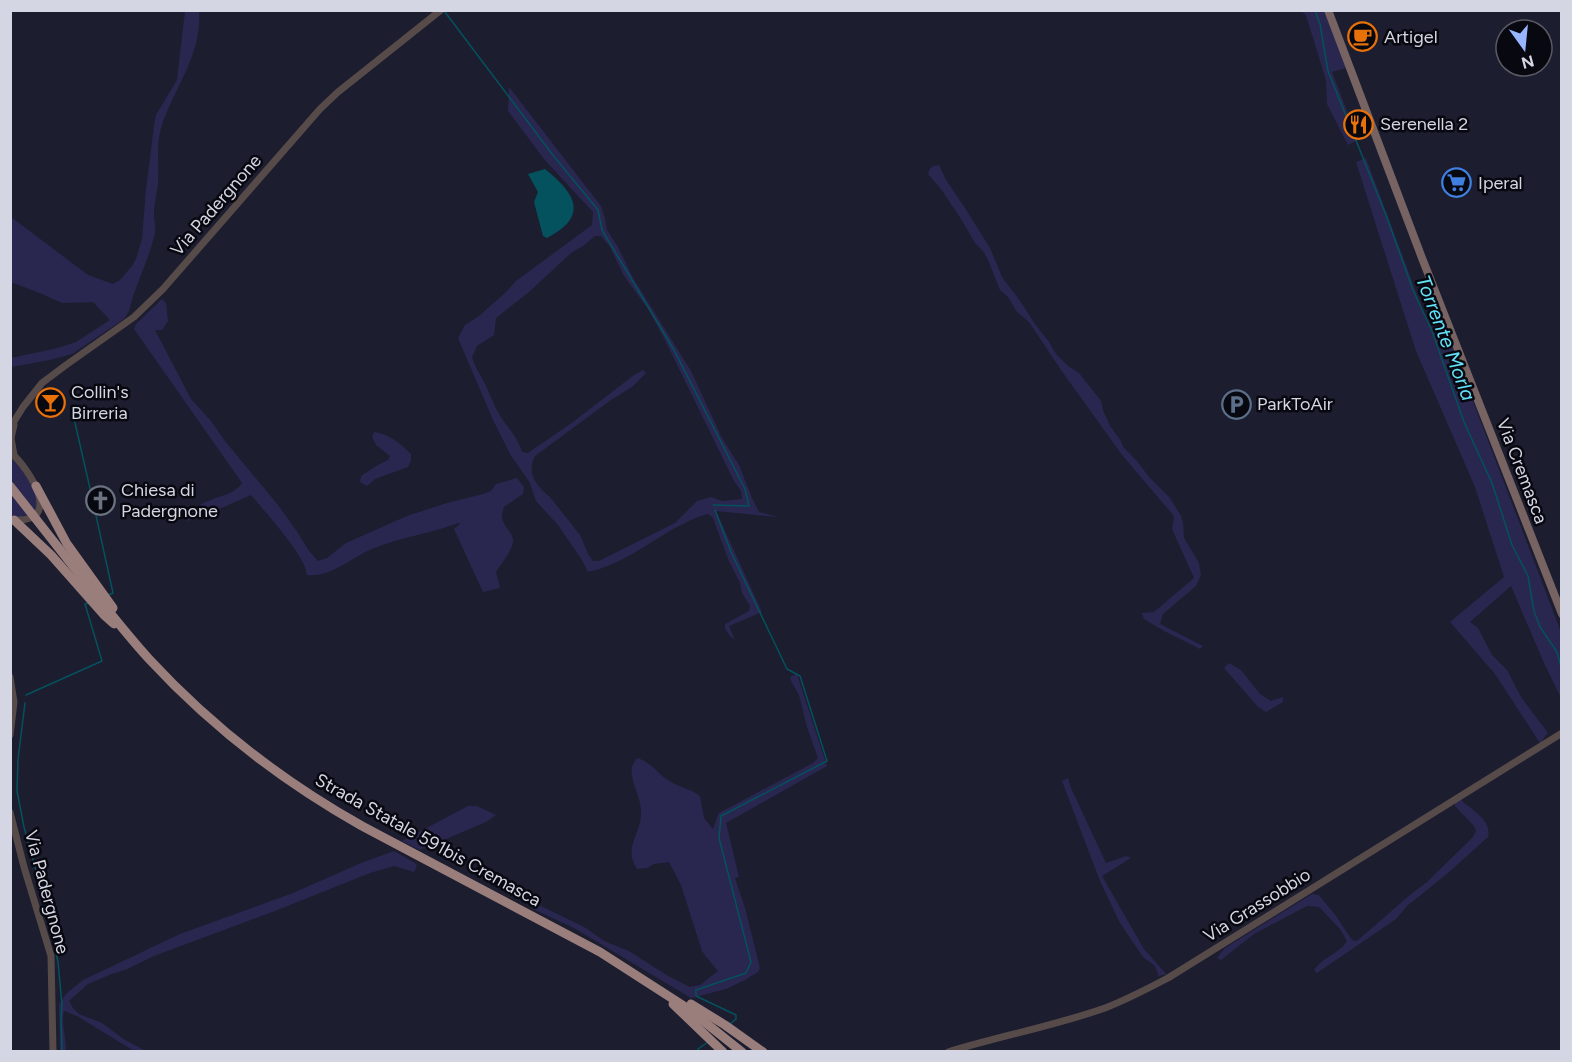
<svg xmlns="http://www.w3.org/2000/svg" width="1572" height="1062" viewBox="0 0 1572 1062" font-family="Figtree,sans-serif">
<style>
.green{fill:#29274f;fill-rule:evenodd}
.water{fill:#03525d}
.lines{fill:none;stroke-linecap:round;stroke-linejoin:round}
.stream{stroke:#03525d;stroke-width:1.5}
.tertiary{stroke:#574b4a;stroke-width:7}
.secondary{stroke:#766362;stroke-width:8}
.trunk{stroke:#997e7c;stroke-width:9}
.trunk-bridge{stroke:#997e7c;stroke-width:9}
.labels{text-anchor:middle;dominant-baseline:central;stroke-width:5;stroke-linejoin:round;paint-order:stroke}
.poi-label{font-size:18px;fill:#d5d6e3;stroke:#080810;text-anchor:start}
.street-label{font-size:18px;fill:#d5d6e3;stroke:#080810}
.water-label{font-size:20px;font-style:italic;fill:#62e2f8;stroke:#080810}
</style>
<rect width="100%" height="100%" fill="#1d1d30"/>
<g class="green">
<path d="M185,11H199C202,56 174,87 161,128C156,145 159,164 158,183C157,193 154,204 154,215C154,221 156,227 155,233C149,260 135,285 129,311L124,319L72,354L50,360L11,367V358L58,348L76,342L110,320L93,302L62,303L42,294L11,282V217L88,275L113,284L120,280L132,266L136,259L142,239L146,189L154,126L156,115L177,80Z"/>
<path d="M1301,11H1324L1346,68L1332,72L1358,140L1348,145L1327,104L1326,80L1306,15Z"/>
<path d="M509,87L601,206L605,219L607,230L618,247L633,278L691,371L722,438L739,465L752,498L759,512L778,517L716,511L762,612L729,626L735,640C731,637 724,631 725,624L749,611L750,606L742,593L740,583L728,559L713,518L708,514C697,516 687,522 677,527C648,543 621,565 588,572L582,560L558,525L536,501L530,483L510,454L493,420L458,338L465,325L479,316L505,293L516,281L592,225L593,212L544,159L508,111ZM595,236H601L610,247L624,276L648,309L664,338L707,426L733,479L741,491L742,499L722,501L711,497L697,501L675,523L599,561H593L588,554L580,535L550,497C536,486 526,472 535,456L611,400L632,387L646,373L643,370L634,375L573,422L528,453L522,452C518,438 508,428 500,416C493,404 489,391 482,378C478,371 474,365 472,357L477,346L494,335L496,318L529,292L571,253L583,246Z"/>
<path d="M1366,158L1428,324L1442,320L1561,632L1560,696L1544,663L1511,586L1470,622L1478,628L1492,655L1507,670L1521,697L1548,733L1540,743L1495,674L1450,622L1504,577L1475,487L1416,351L1356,162Z"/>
<path d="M939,165L946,180L965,208L990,248L1002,277L1020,301L1035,324L1049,342L1056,354L1067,365L1079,373L1087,383L1101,401L1103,410L1110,426L1121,441L1123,447L1137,461L1149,477L1170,498L1181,516L1183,523L1184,538L1199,563L1201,575L1196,586L1163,614L1160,624L1203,646L1200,649C1181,639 1162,631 1144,619L1142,613L1154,612L1194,578L1172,529L1174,516L1122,455L1061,370L1029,322L1017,312L1008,297L1000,290L988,260L983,251L975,243L961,219L941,189L928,174C930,167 932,166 939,165Z"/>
<path d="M162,299L166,303L168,321L162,330H155L191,399L211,421L225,441L278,505L296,530L309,551L318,561L327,558L346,543L407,516L447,503L483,494L491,491L496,484L517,478L524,487L523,494L504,507C503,510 502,513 502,516C502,526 514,533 513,542C511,553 501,563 496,572L500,588L483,592L454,529L460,524L458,523C430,534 399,537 372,549C352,557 330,578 307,575C306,556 264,511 251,495L210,513L186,521L185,515L187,511C196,508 202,503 211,500C222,495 235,494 242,483L134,329L136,324Z"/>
<path d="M374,432C389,434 400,443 411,454V461L408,467L375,479L367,486L360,482L361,476L378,465L388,460L390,456L376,445L372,437Z"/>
<path d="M10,457C22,470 46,498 33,514L15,518L11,514Z"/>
<path d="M1229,663L1241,670L1260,694L1271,701L1283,697V702L1266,712L1258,707L1224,668Z"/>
<path d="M797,674L827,766L726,823L739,877L735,878L745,908L760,968L758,972L745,980L726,989L691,998L574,928L533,909L541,906L586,928L604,941L629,951L668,976L690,987L700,985L718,971L707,958L702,951L681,885L669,862L654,864L647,868L637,869C623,848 640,836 641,815C642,804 637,794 634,784C631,773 629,766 638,758C653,764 657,773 669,781C679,787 691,789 700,796L704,818L713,829L719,813L813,763L818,758L807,727L799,695L792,683L790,677Z"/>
<path d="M1068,778L1071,788L1106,863L1126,856L1131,858L1102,876L1144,949L1167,975H1161L1159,977L1155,966L1143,957L1120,923L1100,881L1062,781Z"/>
<path d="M1461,799L1463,802C1474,811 1492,821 1488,837L1448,873L1407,906L1396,919L1317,973L1314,970C1323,957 1339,954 1347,941L1340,929L1319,907L1307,906L1254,934L1221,960L1217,958L1225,948L1312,894L1319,895L1336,916L1352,940L1357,941L1411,894L1427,882L1473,837L1476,831L1474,826L1455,806V803Z"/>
<path d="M468,806H477L496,815L486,822L420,850L402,841Z"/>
<path d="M394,851L415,863L417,866L414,872L394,866L370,873L275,911L154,956L127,969L109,975L88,984L69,1001L73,1008L79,1014L102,1023L125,1040L146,1051H134L77,1016L64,1011C61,1023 66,1037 66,1050L65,1051H60L59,1004L67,993L83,980L180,934L293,893L361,863Z"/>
</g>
<path class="water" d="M545,169C575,193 590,216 547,238L543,236L534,202L538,192L528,174Z"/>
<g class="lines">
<g class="stream">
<path d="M1315,10L1320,24L1328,71L1386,215L1413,290L1432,331L1464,422L1492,483L1512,545L1528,576L1534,611L1540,627L1557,652L1562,671"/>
<path d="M445,12L552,154L598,210L602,230L674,350L745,489L749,506L713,505"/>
<path d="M73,414L91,493"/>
<path d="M93,502L113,593L108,595"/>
<path d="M715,510L731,552L787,669L800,676L827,761L721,816L719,838L751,962L746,973L696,990V996L736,1015V1019L730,1024"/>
<path d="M26,695L102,661L85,604L88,603"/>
<path d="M25,703L18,759L17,791L24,827L46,907L58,962L62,1005L61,1017L62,1052"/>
<path d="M699,1052L698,1049L708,1042"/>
</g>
<g class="tertiary">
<path d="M14,425L11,438L14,455"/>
<path d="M10,428L23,407L42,383L66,365L134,317L163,289L320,109L338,92L441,10"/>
<path d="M10,452C30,469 64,523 14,520"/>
<path d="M10,677L14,702L10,735"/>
<path d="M10,812L24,867L51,956L53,1052"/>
<path d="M948,1052C1000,1036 1054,1026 1105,1008C1126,1000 1147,989 1168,978L1562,733"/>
</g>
<path class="secondary" d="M1328,10L1422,258L1562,614"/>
<g class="trunk">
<path d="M36,486L67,544L113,608"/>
<path d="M14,520L51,555L105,616L114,624"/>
<path d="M87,584C107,609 127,635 149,659C211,726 282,781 362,826L600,952L687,1008L742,1052"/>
<path d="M673,1004L723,1052"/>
<path d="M691,1004L725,1025L763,1052"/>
</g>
<path class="trunk-bridge" d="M10,486L87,584"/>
</g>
<defs>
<symbol id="cafe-ring" viewBox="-11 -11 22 22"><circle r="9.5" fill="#080810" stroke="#e8710a" stroke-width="1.5"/><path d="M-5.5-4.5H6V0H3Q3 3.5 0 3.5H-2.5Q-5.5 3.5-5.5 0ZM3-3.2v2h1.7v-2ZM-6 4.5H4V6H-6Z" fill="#e8710a"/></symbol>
<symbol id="restaurant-ring" viewBox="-11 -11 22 22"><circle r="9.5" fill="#080810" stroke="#e8710a" stroke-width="1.5"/><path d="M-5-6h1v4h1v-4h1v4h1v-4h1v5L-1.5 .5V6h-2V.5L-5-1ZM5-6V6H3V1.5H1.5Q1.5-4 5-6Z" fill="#e8710a"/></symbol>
<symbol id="supermarket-ring" viewBox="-11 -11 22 22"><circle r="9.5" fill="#080810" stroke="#3f7fe0" stroke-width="1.5"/><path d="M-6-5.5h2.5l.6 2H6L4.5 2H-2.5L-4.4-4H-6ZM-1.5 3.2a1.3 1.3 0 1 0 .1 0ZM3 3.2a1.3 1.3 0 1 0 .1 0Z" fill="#3f7fe0"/></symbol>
<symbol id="bar-ring" viewBox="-11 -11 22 22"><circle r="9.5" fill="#080810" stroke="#e8710a" stroke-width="1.5"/><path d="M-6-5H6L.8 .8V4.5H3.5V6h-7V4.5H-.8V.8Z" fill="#e8710a"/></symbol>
<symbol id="parking-ring" viewBox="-11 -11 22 22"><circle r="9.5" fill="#080810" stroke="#5c6f8a" stroke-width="1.5"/><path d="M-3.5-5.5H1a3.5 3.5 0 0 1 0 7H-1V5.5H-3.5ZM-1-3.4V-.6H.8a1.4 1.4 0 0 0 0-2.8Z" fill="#5c6f8a"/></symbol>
<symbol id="church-ring" viewBox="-11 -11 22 22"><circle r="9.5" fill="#080810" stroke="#6b7280" stroke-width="1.5"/><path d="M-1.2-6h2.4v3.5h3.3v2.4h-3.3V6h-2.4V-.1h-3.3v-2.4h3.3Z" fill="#6b7280"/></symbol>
</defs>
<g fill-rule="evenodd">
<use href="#cafe-ring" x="1346" y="20" width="33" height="33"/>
<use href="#restaurant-ring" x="1342" y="108" width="33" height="33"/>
<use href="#supermarket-ring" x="1440" y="166" width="33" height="33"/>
<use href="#bar-ring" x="34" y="386" width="33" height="33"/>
<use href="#parking-ring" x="1220" y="388" width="33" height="33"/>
<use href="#church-ring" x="84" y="484" width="33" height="33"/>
</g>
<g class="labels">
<g class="poi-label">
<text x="1384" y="37">Artigel</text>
<text x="1380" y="124">Serenella 2</text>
<text x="1478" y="183">Iperal</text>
<text x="71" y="392">Collin's<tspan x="71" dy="21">Birreria</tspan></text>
<text x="1257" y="404">ParkToAir</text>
<text x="121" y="490">Chiesa di<tspan x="121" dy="21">Padergnone</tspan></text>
</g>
<g class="street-label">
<text transform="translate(216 205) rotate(-49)">Via Padergnone</text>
<text transform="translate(1522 471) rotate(69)">Via Cremasca</text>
<text transform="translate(428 840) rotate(29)">Strada Statale 591bis Cremasca</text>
<text transform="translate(47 892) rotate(75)">Via Padergnone</text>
<text transform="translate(1257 905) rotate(-32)">Via Grassobbio</text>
</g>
<g class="water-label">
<text transform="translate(1446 338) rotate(69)">Torrente Morla</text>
</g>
</g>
<rect width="1572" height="1062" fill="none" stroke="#d5d6e3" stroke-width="24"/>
<g transform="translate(1524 48) rotate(165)"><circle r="28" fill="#080810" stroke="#5a5a64" stroke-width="1.5"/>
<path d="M0-4.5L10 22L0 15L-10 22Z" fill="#97b6fd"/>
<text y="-9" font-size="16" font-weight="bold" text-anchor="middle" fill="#d5d6e3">N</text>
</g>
</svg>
